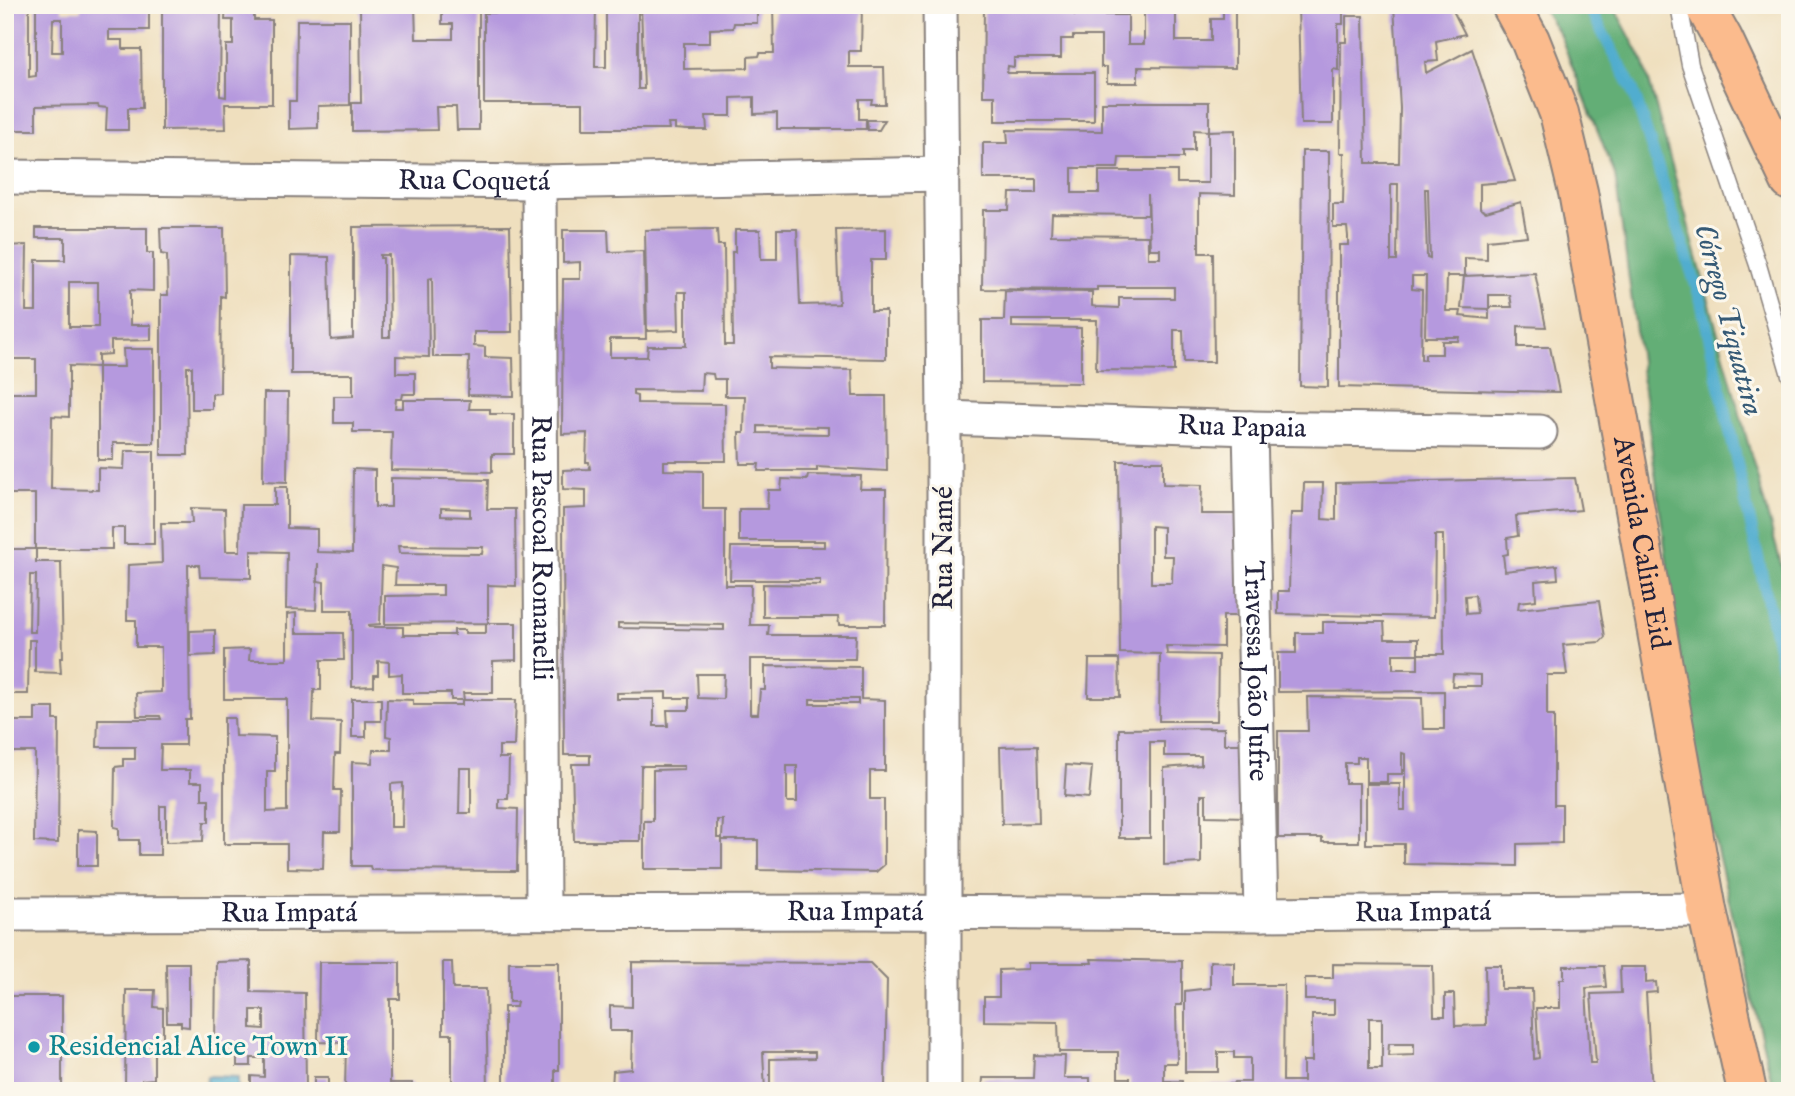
<svg xmlns="http://www.w3.org/2000/svg" width="1795" height="1096" viewBox="0 0 1795 1096" font-family="'IM FELL English',serif">
<style>
.forest{fill:#64ae76;stroke:#436858;stroke-width:2}
.water{fill:#51adcf;stroke:#3a6885;stroke-width:2}
.lines{fill:none;stroke-linecap:round;stroke-linejoin:round}
.stream{stroke:#51adcf;stroke-width:12}
.building{fill:#b599de;fill-rule:evenodd}
.lane-casing{stroke:#88807c;stroke-width:19}
.street-casing{stroke:#88807c;stroke-width:37}
.primary-casing{stroke:#88807c;stroke-width:42}
.lane{stroke:#fff;stroke-width:16}
.street{stroke:#fff;stroke-width:33}
.primary{stroke:#fbbb8d;stroke-width:38}
.culture-dot{fill:#0f9aa8;stroke:#fbf7ec;stroke-width:2.5}
.labels{text-anchor:middle;dominant-baseline:central;stroke-width:6;stroke-linejoin:round;paint-order:stroke}
.street-label{font-size:28px;fill:#22223b;stroke:#fbf7ec}
.culture-label{font-size:28px;fill:#0d838f;stroke:#fbf7ec;text-anchor:start}
.water-label{font-size:30px;font-style:italic;fill:#355a76;stroke:#fbf7ec}
</style>
<rect width="100%" height="100%" fill="#fbf7ec"/>
<filter id="ink" filterUnits="userSpaceOnUse"><feTurbulence type="fractalNoise" baseFrequency=".0143" numOctaves="2"/><feDisplacementMap in="SourceGraphic" scale="14" xChannelSelector="R" yChannelSelector="G"/><feConvolveMatrix kernelMatrix="1 2 1 2 8 2 1 2 1" color-interpolation-filters="sRGB"/></filter>
<filter id="wash" filterUnits="userSpaceOnUse"><feTurbulence type="fractalNoise" baseFrequency=".00686" numOctaves="4" result="noise"/><feDisplacementMap in="SourceGraphic" scale="28" xChannelSelector="R" yChannelSelector="G"/><feGaussianBlur stdDeviation="1.57" result="paint"/><feColorMatrix in="noise" values="0 0 0 0 0 0 0 0 0 0 0 0 0 0 0 0 0 1.4 0 .05"/><feComposite in="paint" operator="in"/></filter>
<g filter="url(#wash)">
<rect width="100%" height="100%" fill="#efdfbe"/>
<path class="forest" d="M1540,5H1613L1644,63L1790,597V1091H1774L1691,740L1615,175L1560,35Z"/>
<path class="water" d="M207,1076L238,1077V1091H206Z"/>
<g class="lines">
<path class="stream" d="M1588,5L1633,90L1701,301L1790,701"/>
</g>
<g id="blocks">
<g class="building">
<path d="M36,5H62V11H81V5H149V30H109V40H123V49H141L142,108H128V130H106L107,108L99,107L98,105L36,106V130H11V111H5V8H29V77L36,76ZM53,19H62V52H52Z"/>
<path d="M162,5H221L220,96L226,97V45H233V20H225L226,5H254V20H272V104H225L226,129L162,130Z"/>
<path d="M360,5H415L416,39H453V24H442V11H451V5H479V130H457L456,107H436L437,130L352,131V103H361Z"/>
<path d="M542,5H596L595,67H606V5H638V89H644L641,5H757V23H734L733,28L710,29V43H684V69L748,68V57L759,56L760,53H774L773,5H862L861,51H849V67H884L885,104H871L872,99H859V119H866V129H777V113L754,114V97L731,98V116H706L707,130H688L675,129V124H668L669,129H583V103H484V13H542Z"/>
<path d="M1223,5H1235V68L1138,67V83H1107V67H1101V36H1073V39H1061V58H1014V67L1008,66L1007,73H1094V121H995V96H983L984,6H1060V9L1075,8V15H1128V44H1144V9H1176V41H1211V19H1223Z"/>
<path d="M1298,5H1343V24H1338V70L1333,69V124H1301Z"/>
<path d="M1394,5H1450L1465,34L1436,41L1438,61L1425,62L1426,73L1472,49L1515,181L1480,184V209L1486,212L1521,202L1527,236L1487,240V259L1465,258V276H1447L1446,311H1461L1460,316L1489,319V307H1512L1510,295H1489V309L1461,308L1464,276L1535,273L1546,327L1518,326V347H1550L1559,392L1339,387V245H1348V236L1347,227H1333V204H1343L1344,153H1340L1341,42H1346V16H1363L1366,163H1399L1400,108ZM1391,184H1398L1397,261H1391ZM1425,189H1428L1430,259L1427,258ZM1412,276H1426L1425,337H1459L1458,341H1442V354H1425V360L1421,359L1422,290L1412,289Z"/>
<path d="M297,20H350V105L318,106V128L289,129V101H296Z"/>
<path d="M1102,102H1209V131L1194,130V151H1183V158H1119L1118,168H1072V193H1099V171H1177V183H1208V131L1235,130V195L1199,194V253H1213L1214,362H1184L1183,330H1174V371L1096,370L1097,320H1012V327L1081,328V383L982,382V320H1004L1005,291L1092,292V306L1097,307L1119,308V298H1174V287H1097V290L982,289L983,210H1009L1010,193H1036V179H983V143H1008L1007,130L1102,131ZM1148,194L1150,249H1160V258H1148V236L1051,235L1052,214L1148,215Z"/>
<path d="M867,120H885L879,130H868Z"/>
<path d="M1302,151H1329L1328,387L1300,386Z"/>
<path d="M510,226L512,332H474V346L485,347V357L513,358L514,396L468,395L469,357H433L432,278L428,279L429,357L396,356V373H415V394H403L402,399H396L395,408H403V400H470L469,409H490V414H514V454H492V472L391,470L392,432H353V423H334V396H353V374H291V256L329,257L331,340L353,338V227ZM380,255H389L390,337H383V258H380Z"/>
<path d="M36,228H147V253H153V291L130,290V325H151V340L111,341V354L98,355V367L69,366V417L52,416L51,489L98,490V468L124,469L125,451H154V544H124V528H112V549H36V562H61L63,658H60L61,673L35,672V640H29L28,694H8V705H5V549H35V494H5V393H36V359H9V330H5V246L27,245L26,311H36V260H65V238H36ZM69,282H98V327H69ZM30,575H36L35,632H29Z"/>
<path d="M160,228H224L225,297L221,296L220,393L212,394V409H192V367H187L188,455H161V295H168L167,255L161,254Z"/>
<path d="M717,229L718,245H724L725,345H733L732,252H735V230H760L761,259H777V229H797L800,305L839,304L836,230L886,229V260H871V311H886V359L769,357V368L852,370L853,396H886L887,471L817,467V471H758L759,464H740L739,433H744L745,396H725V379H714L713,374L702,373L701,391L633,390V395L637,396V403L725,404L726,461H664V470L703,471V509H725V585H751L750,625H769L768,635H856L855,659H750V714H758L760,690H765V666L861,667V699L885,700V771H870V799H884V865L876,872L758,870V840H722V869H644V821H653V770L684,769V766H641L640,841H574L572,764H590V755H564L563,509L586,508V490L563,489V470L590,469L589,462H586L587,433L562,434L563,279H580V262L563,263V230H608L609,252L644,251L646,339H610V357H647L648,346H686V292H678L679,330L647,331L645,230ZM758,426L828,427V434L758,433ZM618,623L724,625V630L618,628ZM697,674H724L723,699L698,698ZM666,692V698H689V710H667L668,726H654V699H617V693ZM810,699H858V704H810ZM787,766H797V802H787ZM717,820H723L722,838H717Z"/>
<path d="M123,349H154V443H113V460H98V367H124Z"/>
<path d="M264,393H288L287,482L263,481Z"/>
<path d="M1118,461H1163V484L1202,485L1201,514H1245V616H1223V647L1166,646L1167,654L1218,655L1217,721H1159L1160,654L1120,653ZM1151,526L1163,527V556H1173L1172,583H1151Z"/>
<path d="M353,469L375,470V507H391V478L488,480L487,509H515L516,586L488,585V623H516V660L493,661V693H463L464,700H451V693H402V674L389,675V662L378,661V675H374V686L352,687V610H324V582L318,581V563L316,610L286,609L287,552L251,551V578L200,577L199,565H188L190,719H185V745H161L160,770H190V782H202V799H209V822H204L203,841L166,842V806H160V855H139V840H119V828L114,827L115,767L123,766V759H135V747H97L98,719H161L160,716H137L136,693L161,692V647H136V620H127L128,565L162,563L161,523H192L191,508L225,509L226,551H240L241,505H275V487H287V528L317,529V552L352,553ZM441,508L470,509V517L441,516ZM398,546L483,547L482,554L399,553ZM382,566L396,568L395,585H443V595L385,596V624L486,623V633H465V630H454V635H403V627H369V625L380,624Z"/>
<path d="M808,475L861,476L860,489H886L885,625H839L838,617H763V584L820,585V580H730L731,547H824V541H739V509H767L768,490H781L782,479L807,480Z"/>
<path d="M1575,478L1581,510L1516,516L1518,536L1507,538L1508,554L1503,555L1505,571L1557,565L1558,579L1535,581L1536,600L1519,602L1518,609L1599,601L1605,637L1600,642L1563,645L1567,675H1547V716H1554V805H1562V843L1517,844V866L1404,864V844H1366V784H1400V810H1405V754L1402,753V774H1387V782H1366V757H1357V763H1345V783H1359V842H1322V838H1278V731H1308L1307,697L1422,698L1423,729H1444V691L1278,692V653H1296V633H1323V622H1384L1385,639H1418V654H1393V669H1418V654H1444L1443,535H1435L1434,617L1278,614V591H1289L1291,513H1303L1304,483H1323L1322,519L1336,520V483ZM1475,595L1477,613L1466,614L1465,596ZM1453,674L1481,675V686H1452Z"/>
<path d="M296,613V633H343L344,660H321V690H314L313,721L341,722L340,754H335L334,790H341L340,832H324L323,869L287,868V844H224V718H234L235,736L275,737V771H267V812L287,811V699H224V650L250,649L249,660H287V614Z"/>
<path d="M215,630V655L190,656V631Z"/>
<path d="M1089,659H1119L1120,697H1088Z"/>
<path d="M352,699H381V721H366V737H352Z"/>
<path d="M387,699L413,700V705H462V700H516L514,746H499V758H509L508,799H499V808L518,809L517,871L371,870L370,866H352V762L372,763L373,750H391V737L386,736ZM460,768H471V813H459ZM403,783L402,827H391V784Z"/>
<path d="M35,708H54V720H59L58,843L34,842L35,752H5V721H35Z"/>
<path d="M1224,728V744H1245V817L1206,816V795H1201V863L1164,865V768L1201,765V756H1164V742H1150V838H1119V729Z"/>
<path d="M1037,746L1039,823L1002,824L1000,747Z"/>
<path d="M1066,765L1092,767L1089,798L1064,796Z"/>
<path d="M78,830L97,831V866H78Z"/>
<path d="M1091,959L1182,961V1005H1176L1177,1063H1164V1081H1182V1084H1233L1234,1082H1250V1058H1234V1052H1218V1072H1185V991L1210,988V961L1234,962V985H1284L1283,1081H1303V1061H1312V1015H1334V1000H1305V978H1333V964L1433,965L1434,1016H1445V994H1454L1455,1026L1486,1025L1485,965H1501V989H1532L1534,1059L1539,1058L1536,1008H1560V979H1564V966H1604L1606,987L1586,988L1590,1063H1596L1591,994L1621,993L1620,967H1646V983L1656,982L1657,992L1646,993L1652,1091H1130V1078H1118V1052H1059L1058,1022L984,1021V997H999V970L1028,969V963H1092ZM1369,1018H1382V1069H1369ZM1389,1044H1414V1055L1388,1056Z"/>
<path d="M251,961V992L305,993L306,1091H251V1076L264,1077V1058H251V1066H237V1047H215L216,962ZM251,1010H264V1029L251,1028Z"/>
<path d="M319,962H400V999H390V1083H412V1091H345L346,1043L318,1042Z"/>
<path d="M443,962H452L453,989H486L488,1091H442V1086H452V1034H443Z"/>
<path d="M509,962H559V1070H555V1091H504V1007H516L517,1002H509Z"/>
<path d="M632,962L870,963L887,980L885,1086L770,1087V1059L815,1058V1052H763L765,1091L612,1089L613,1071L631,1069L632,1031H610V1006L632,1007Z"/>
<path d="M166,963H189V1027L181,1026V1022H167Z"/>
<path d="M126,990H155L154,1007L163,1008V1041H154V1079L142,1080V1091H125Z"/>
<rect x="5" y="996" width="57" height="95"/>
<path d="M1034,1055L1065,1056L1064,1078H1090V1091H982L983,1078H1033Z"/>
<rect x="314" y="1077" width="14" height="14"/>
<path d="M1693,1086L1694,1091H1666V1089Z"/>
</g>
</g>
</g>
<g filter="url(#ink)">
<use href="#blocks" fill-opacity="0" stroke="#88807c" stroke-width="2"/>
<g class="lines">
<defs>
<path id="lane" d="M1679,5L1690,65L1758,265L1790,375"/>
<g id="street">
<path d="M940,5L944,418V1091"/>
<path id="s1" d="M5,177L539,182L942,174"/>
<path id="s2" d="M539,182L543,912"/>
<path id="s3" d="M944,418L1250,428L1540,432"/>
<path id="s4" d="M1250,428L1261,914"/>
<path id="s5" d="M5,914L866,912L1261,914L1707,910"/>
</g>
<g id="primary">
<path id="s6" d="M1511,5L1530,40L1559,113L1578,192L1707,910L1747,1091"/>
<path d="M1704,5L1723,39L1790,181"/>
</g>
</defs>
<use href="#lane" class="lane-casing"/>
<use href="#street" class="street-casing"/>
<use href="#primary" class="primary-casing"/>
<use href="#lane" class="lane"/>
<use href="#street" class="street"/>
<use href="#primary" class="primary"/>
</g>
</g>
<circle class="culture-dot" cx="34" cy="1047" r="7"/>
<g class="labels">
<g class="street-label">
<text stroke="none"><textPath href="#s1" startOffset="469">Rua Coquetá</textPath></text>
<text stroke="none"><textPath href="#s3" startOffset="298">Rua Papaia</textPath></text>
<text stroke="none"><textPath href="#s6" startOffset="556">Avenida Calim Eid</textPath></text>
<text stroke="none"><textPath href="#s2" startOffset="366">Rua Pascoal Romanelli</textPath></text>
<text transform="translate(944 548) rotate(-90)">Rua Namé</text>
<text stroke="none"><textPath href="#s4" startOffset="243">Travessa João Jufre</textPath></text>
<text stroke="none"><textPath href="#s5" startOffset="850">Rua Impatá</textPath></text>
<text stroke="none"><textPath href="#s5" startOffset="1418">Rua Impatá</textPath></text>
<text stroke="none"><textPath href="#s5" startOffset="284">Rua Impatá</textPath></text>
</g>
<g class="culture-label">
<text x="48" y="1047">Residencial Alice Town II</text>
</g>
<g class="water-label">
<text transform="translate(1728 320) rotate(75)">Córrego Tiquatira</text>
</g>
</g>
<rect width="1795" height="1096" fill="none" stroke="#fbf7ec" stroke-width="28"/>
</svg>
